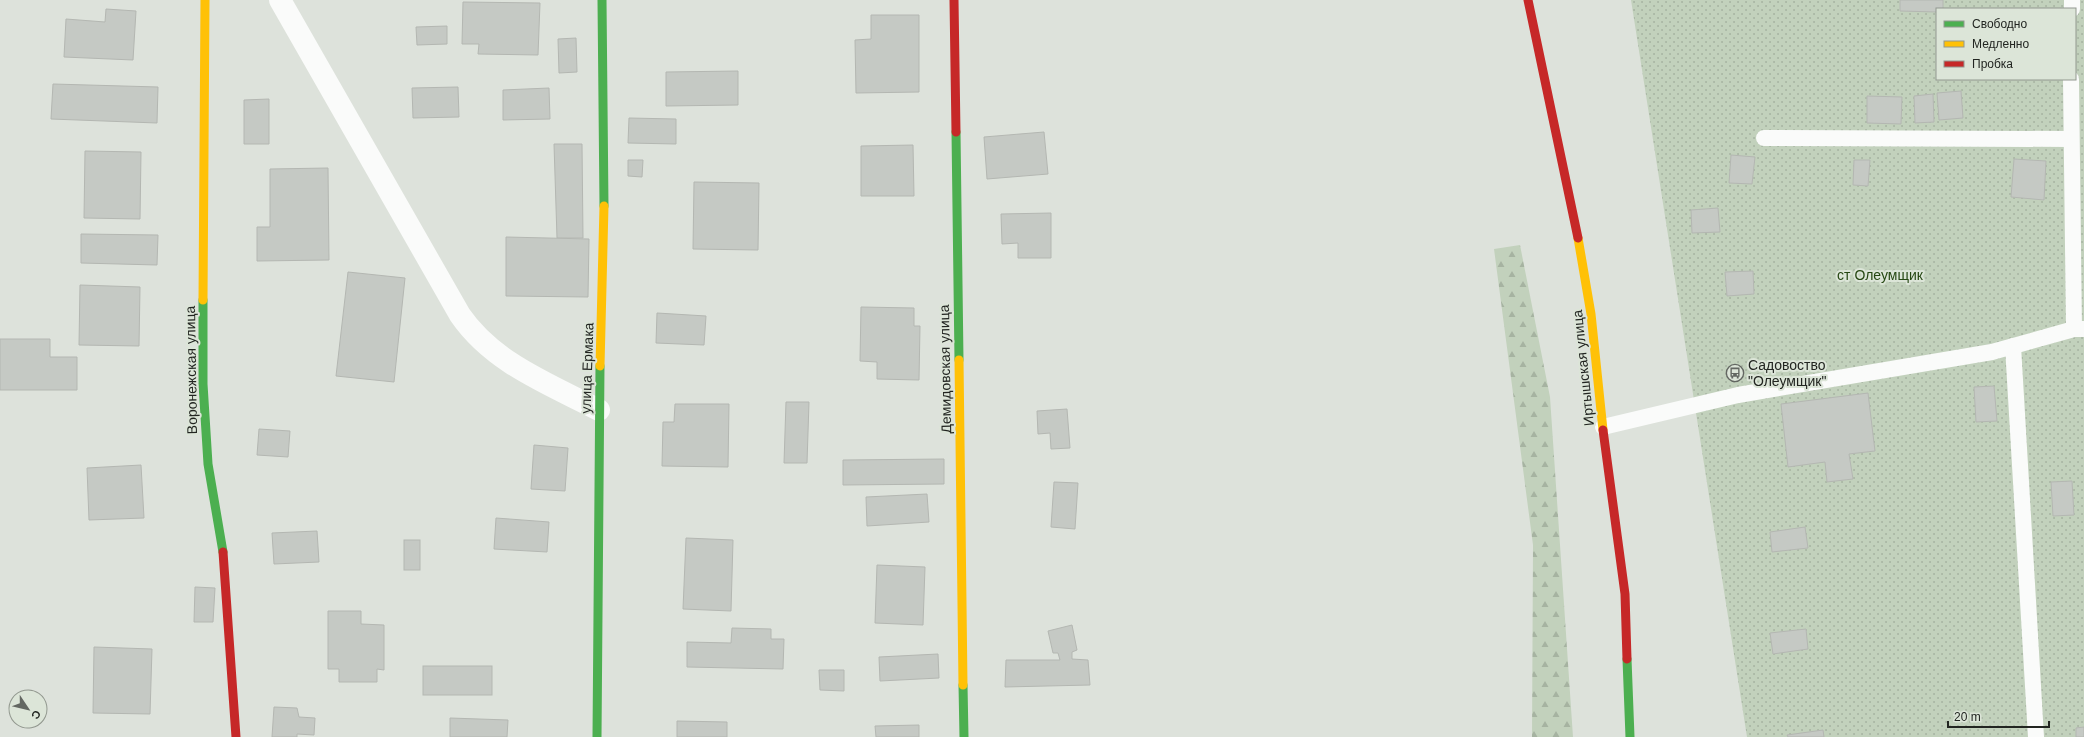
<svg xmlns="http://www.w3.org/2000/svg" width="2084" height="737" viewBox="0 0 2084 737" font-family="Helvetica,sans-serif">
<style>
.forest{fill:url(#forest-firs)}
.park{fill:url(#park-dots);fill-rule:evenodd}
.building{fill:#c5c9c4;stroke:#b4b7b2}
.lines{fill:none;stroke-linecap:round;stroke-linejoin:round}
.lane{stroke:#fafbfa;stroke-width:16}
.street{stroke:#fafbfa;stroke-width:22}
.fast{stroke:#4caf50;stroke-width:9}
.slow{stroke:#ffc107;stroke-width:9}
.jam{stroke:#c62828;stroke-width:9}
.labels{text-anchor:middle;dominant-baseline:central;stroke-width:4;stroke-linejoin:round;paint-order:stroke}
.park-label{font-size:14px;fill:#254712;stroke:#dce5d8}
.poi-label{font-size:14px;fill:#222521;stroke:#dce5d8;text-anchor:start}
.street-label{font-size:14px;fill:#222521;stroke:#dce5d8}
</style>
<defs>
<pattern id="forest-firs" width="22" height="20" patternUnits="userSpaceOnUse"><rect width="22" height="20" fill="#c2d1bc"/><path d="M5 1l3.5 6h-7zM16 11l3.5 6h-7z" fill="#a6b3a1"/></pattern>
<pattern id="park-dots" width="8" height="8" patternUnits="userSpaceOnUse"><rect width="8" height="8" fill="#c2d1bc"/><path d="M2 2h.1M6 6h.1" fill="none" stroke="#a6b3a1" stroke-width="1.8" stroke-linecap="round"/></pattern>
</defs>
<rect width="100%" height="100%" fill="#dde2db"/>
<path class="forest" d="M1520,245L1550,397L1573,737H1532L1533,545L1494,249Z"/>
<path class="park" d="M1631,0H2084V737H1747ZM1937,9H2075V79H1937Z"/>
<g class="building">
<path d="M1900,0H1943V9H1937V12L1900,11Z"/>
<path d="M463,2L540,3L538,55L478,54L479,44H462Z"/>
<path d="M106,9L136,11L133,60L64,57L66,19L105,22Z"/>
<path d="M871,15H919V92L856,93L855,40L871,39Z"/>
<path d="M447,26V44L417,45L416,27Z"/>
<path d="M576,38L577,72L559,73L558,39Z"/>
<path d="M738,71V105L666,106V72Z"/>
<path d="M53,84L158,87L157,123L51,119Z"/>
<path d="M458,87L459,117L413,118L412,88Z"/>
<path d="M549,88L550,119L503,120V90Z"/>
<path d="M1961,91L1963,118L1939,120L1937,93Z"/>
<path d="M1933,94L1934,122L1915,123L1914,96Z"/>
<path d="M1867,96L1902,97L1901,124L1867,123Z"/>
<path d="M269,99V144H244V100Z"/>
<path d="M629,118L676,119V144L628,143Z"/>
<path d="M1044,132L1048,174L987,179L984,137Z"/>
<path d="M554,144H582L583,238H557Z"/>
<path d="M913,145L914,196H861V146Z"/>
<path d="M85,151L141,152L140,219L84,218Z"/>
<path d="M1731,155L1755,157L1752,184L1729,183Z"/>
<path d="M2014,159L2046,161L2044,200L2011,197Z"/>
<path d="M628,160H643L642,177L628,176Z"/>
<path d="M1854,160H1870L1868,186L1853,185Z"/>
<path d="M328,168L329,260L257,261V227H270V169Z"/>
<path d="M694,182L759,183L758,250L693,249Z"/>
<path d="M1718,208L1720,232L1692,233L1691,210Z"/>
<path d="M1051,213V258H1018V243L1002,244L1001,214Z"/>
<path d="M81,234L158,235L157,265L81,263Z"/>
<path d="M506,237L589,239L588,297L506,296Z"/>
<path d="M1753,271L1754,294L1727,296L1725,272Z"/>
<path d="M348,272L405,278L394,382L336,376Z"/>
<path d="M80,285L140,287L139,346L79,345Z"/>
<path d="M861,307L914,308V326H920L919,380L877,379V362L860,361Z"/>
<path d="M657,313L706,316L704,345L656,343Z"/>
<path d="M0,339H50V357H77V390H0Z"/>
<path d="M1994,386L1997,421L1976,422L1974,387Z"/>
<path d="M1868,393L1875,451L1849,454L1853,479L1827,482L1825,462L1788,467L1781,404Z"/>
<path d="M786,402H809L807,463H784Z"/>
<path d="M675,404H729L728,467L662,466L663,422H674Z"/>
<path d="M1067,409L1070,448L1051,449L1050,433L1038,434L1037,411Z"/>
<path d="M259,429L290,431L288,457L257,455Z"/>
<path d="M534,445L568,448L565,491L531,489Z"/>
<path d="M944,459V484L843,485V460Z"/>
<path d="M141,465L144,518L89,520L87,468Z"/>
<path d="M2072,481L2074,515L2053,516L2051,482Z"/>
<path d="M1054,482L1078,483L1075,529L1051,527Z"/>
<path d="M927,494L929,522L867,526L866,497Z"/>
<path d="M496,518L549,522L547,552L494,549Z"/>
<path d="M1805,527L1808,548L1772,552L1770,532Z"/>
<path d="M317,531L319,562L274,564L272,533Z"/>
<path d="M686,538L733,540L731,611L683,609Z"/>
<rect x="404" y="540" width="16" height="30"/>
<path d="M877,565L925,567L923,625L875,623Z"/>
<path d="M195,587L215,588L213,622H194Z"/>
<path d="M328,611H361V624L384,625V670L377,669V682H339V669H328Z"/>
<path d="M1072,625L1077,650L1072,652V659L1088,660L1090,685L1005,687L1006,660H1060L1058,653H1053L1048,631Z"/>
<path d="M732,628L771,629V639H784L783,669L687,667V642L731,643Z"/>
<path d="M1806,629L1808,649L1773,654L1770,633Z"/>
<path d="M94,647L152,649L150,714L93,713Z"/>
<path d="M938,654L939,678L880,681L879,657Z"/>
<rect x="423" y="666" width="69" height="29"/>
<path d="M819,670H844V691L820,690Z"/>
<path d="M274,707L297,708L299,717L315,718L314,735L297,734V737H272Z"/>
<path d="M450,718L508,720L507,737H450Z"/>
<path d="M677,721L727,722V737H677Z"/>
<path d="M919,725V737H876L875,726Z"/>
<path d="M2084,727V737H2076V728Z"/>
<path d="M1823,730L1824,737H1788L1787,735Z"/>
</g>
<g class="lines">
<g class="lane">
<path d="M2072,9V0"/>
<path d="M2071,79L2074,329"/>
<path d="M1764,138L2071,139"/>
<path d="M2013,346L2036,737"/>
<path d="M1603,427L1738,395L1992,352L2074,329H2084"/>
</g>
<path class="street" d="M280,0L460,315C493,363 549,384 599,410"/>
<g class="fast">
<path d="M602,0L604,206"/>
<path d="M956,132L959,360"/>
<path d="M203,300V384L208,464L223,552"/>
<path d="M1627,659L1630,737"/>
<path d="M963,685L964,737"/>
<path d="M597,737L600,366"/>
</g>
<g class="slow">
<path d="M1578,238L1591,314L1603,430"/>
<path d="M203,300L205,0"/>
<path d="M959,360L963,685"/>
<path d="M600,366L604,206"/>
</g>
<g class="jam">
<path d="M954,0L956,132"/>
<path d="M1528,0L1578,238"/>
<path d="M1603,430L1625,594L1627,659"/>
<path d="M223,552L236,737"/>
</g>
</g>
<defs>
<symbol id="bus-ring" viewBox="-11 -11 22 22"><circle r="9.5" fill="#dce5d8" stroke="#636762" stroke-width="1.5"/><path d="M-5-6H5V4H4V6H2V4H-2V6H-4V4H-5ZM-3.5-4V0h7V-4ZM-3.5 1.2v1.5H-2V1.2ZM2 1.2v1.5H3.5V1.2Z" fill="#636762"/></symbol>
</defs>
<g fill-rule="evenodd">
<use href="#bus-ring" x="1725" y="363" width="20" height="20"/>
</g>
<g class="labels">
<g class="park-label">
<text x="1880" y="275">ст Олеумщик</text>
</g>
<g class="poi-label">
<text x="1748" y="365">Садовоство<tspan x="1748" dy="16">"Олеумщик"</tspan></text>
</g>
<g class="street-label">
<text transform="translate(587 368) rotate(-88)">улица Ермака</text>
<text transform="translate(1583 368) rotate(-96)">Иртышская улица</text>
<text transform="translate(945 369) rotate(-91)">Демидовская улица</text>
<text transform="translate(191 370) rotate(-91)">Воронежская улица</text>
</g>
</g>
<rect x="1936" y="8" width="140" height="72" fill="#dce5d8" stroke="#92988f"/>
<rect x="1944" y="21" width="20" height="6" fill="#4caf50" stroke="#92988f"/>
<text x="1972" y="28" font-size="12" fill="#222521">Свободно</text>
<rect x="1944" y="41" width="20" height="6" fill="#ffc107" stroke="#92988f"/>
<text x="1972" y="48" font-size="12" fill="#222521">Медленно</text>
<rect x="1944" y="61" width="20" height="6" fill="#c62828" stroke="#92988f"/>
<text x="1972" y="68" font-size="12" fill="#222521">Пробка</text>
<g transform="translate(28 709) rotate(125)"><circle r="19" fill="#dce5d8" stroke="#92988f"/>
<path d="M0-3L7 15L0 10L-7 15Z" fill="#636762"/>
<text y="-6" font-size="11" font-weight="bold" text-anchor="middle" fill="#222521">С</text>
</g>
<path d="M1948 721v6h101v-6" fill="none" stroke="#222521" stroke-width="2"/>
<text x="1954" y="721" font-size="12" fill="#222521" stroke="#dce5d8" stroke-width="3" paint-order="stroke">20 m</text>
</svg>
